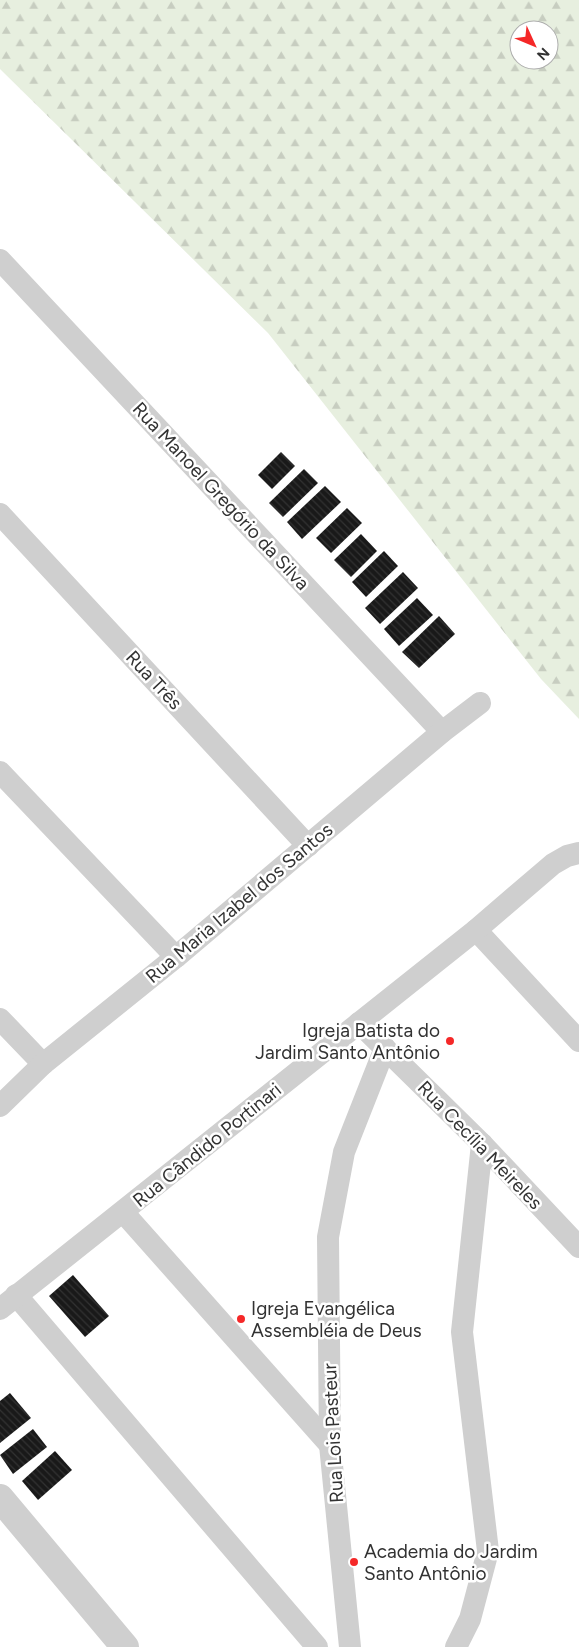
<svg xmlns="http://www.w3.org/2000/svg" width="579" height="1647" viewBox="0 0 579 1647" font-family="Figtree,sans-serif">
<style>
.forest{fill:url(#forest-firs);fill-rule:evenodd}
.building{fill:url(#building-back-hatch)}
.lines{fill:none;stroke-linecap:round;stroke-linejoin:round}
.minor{stroke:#cfcfcf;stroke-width:22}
.tertiary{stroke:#cfcfcf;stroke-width:28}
.poi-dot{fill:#f52828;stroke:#fff;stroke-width:2}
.labels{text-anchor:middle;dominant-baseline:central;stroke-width:5;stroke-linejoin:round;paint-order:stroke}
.street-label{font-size:19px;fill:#323232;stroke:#fff}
.poi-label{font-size:19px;fill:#323232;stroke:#fff;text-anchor:start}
</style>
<defs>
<pattern id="forest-firs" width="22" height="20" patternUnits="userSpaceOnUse" patternTransform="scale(1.25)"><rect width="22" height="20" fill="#e7efdf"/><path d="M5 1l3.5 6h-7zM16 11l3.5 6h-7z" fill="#c7cdc0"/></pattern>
<pattern id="building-back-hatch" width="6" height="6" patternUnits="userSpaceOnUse" patternTransform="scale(1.25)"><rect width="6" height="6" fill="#191919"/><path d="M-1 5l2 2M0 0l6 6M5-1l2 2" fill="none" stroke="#323232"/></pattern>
</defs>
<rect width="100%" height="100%" fill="#fff"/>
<path class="forest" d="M0,0H579V719L541,679L268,333L0,69ZM519,30H549V60H519Z"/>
<g class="building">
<path d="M281,452L295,466L272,489L258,475Z"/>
<path d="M304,469L318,483L283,517L269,503Z"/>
<path d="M325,486L341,502L302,539L287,522Z"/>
<path d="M347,508L362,523L331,553L316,538Z"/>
<path d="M361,534L377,551L351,577L334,560Z"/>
<path d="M384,551L398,566L366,597L352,582Z"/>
<path d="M403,572L418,588L380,624L365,608Z"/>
<path d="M417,598L433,615L399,646L384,629Z"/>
<path d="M439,616L455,634L419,668L402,652Z"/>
<path d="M73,1275L109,1316L85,1337L49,1296Z"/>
<path d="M10,1393L31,1418L0,1443V1401Z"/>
<path d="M33,1429L47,1447L13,1474L0,1455Z"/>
<path d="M55,1451L72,1470L38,1500L22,1481Z"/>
</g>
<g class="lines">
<g class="minor">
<path d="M0,260L442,732"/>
<path d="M0,514L308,846"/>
<path d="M0,772L176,957"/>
<path d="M476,930L579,1041"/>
<path d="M0,1019L43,1064"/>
<path d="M359,1023L482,1144L579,1247"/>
<path d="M0,1106L43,1064L176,957L442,732L480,703"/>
<path d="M123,1212L330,1445"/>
<path d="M16,1295L317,1647"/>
<path d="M0,1309L476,930L553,864L567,856L579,853"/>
<path d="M350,1647L330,1445L328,1237L344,1152L385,1048"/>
<path d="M456,1647L470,1619L488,1551L462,1332L482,1144"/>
</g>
<path class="tertiary" d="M0,1498L125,1647"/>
</g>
<g class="poi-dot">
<circle cx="450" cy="1041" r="5"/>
<circle cx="241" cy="1319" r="5"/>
<circle cx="354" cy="1562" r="5"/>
</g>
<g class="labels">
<g class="street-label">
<text transform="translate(221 496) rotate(47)">Rua Manoel Gregório da Silva</text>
<text transform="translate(154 680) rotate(47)">Rua Três</text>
<text transform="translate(239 903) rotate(-40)">Rua Maria Izabel dos Santos</text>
<text transform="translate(207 1145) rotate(-39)">Rua Cândido Portinari</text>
<text transform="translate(480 1145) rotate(46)">Rua Cecília Meireles</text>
<text transform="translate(333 1433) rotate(-93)">Rua Lois Pasteur</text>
</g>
<g class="poi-label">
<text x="440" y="1030" text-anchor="end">Igreja Batista do<tspan x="440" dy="22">Jardim Santo Antônio</tspan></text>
<text x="251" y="1308">Igreja Evangélica<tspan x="251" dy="22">Assembléia de Deus</tspan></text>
<text x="364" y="1551">Academia do Jardim<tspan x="364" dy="22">Santo Antônio</tspan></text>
</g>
</g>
<g transform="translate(534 45) rotate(134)"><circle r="24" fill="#ffffff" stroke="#adadad"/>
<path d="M0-4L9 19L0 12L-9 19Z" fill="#f52828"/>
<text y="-8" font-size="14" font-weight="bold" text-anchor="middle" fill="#323232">N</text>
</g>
</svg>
